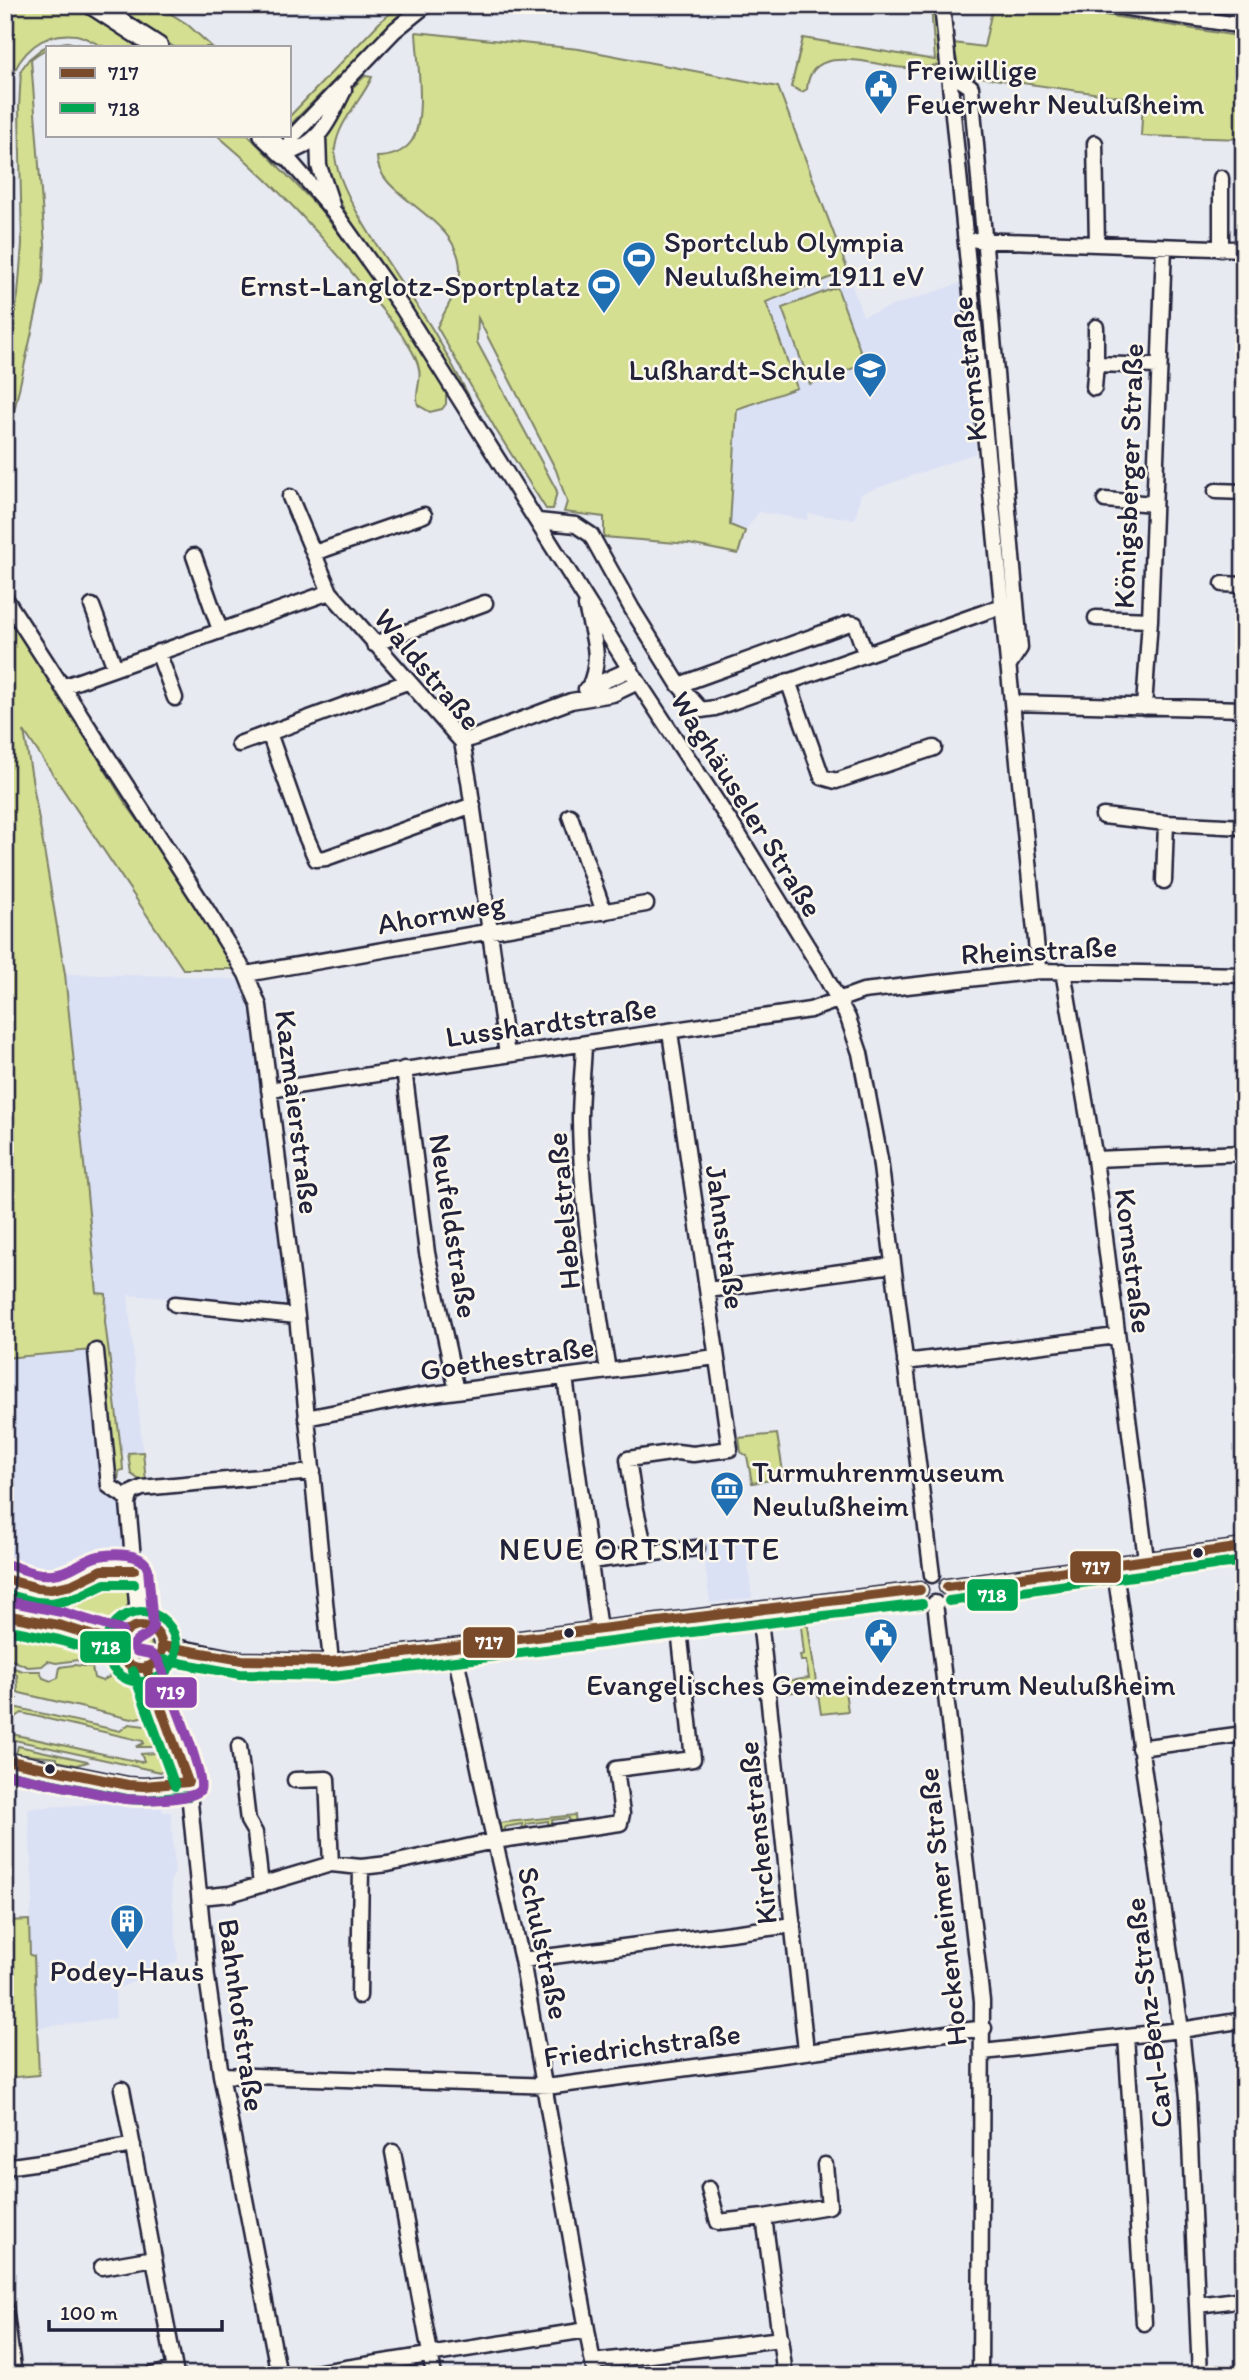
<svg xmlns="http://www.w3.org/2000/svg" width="1249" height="2380" viewBox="0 0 1249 2380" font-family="Itim,sans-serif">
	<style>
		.built { fill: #dbe1f5 }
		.green { fill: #d4df92; stroke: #7b8066; stroke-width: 2 }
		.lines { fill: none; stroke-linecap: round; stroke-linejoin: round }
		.minor-casing { stroke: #22223b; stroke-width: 19 }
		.major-casing { stroke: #22223b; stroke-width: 24 }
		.minor { stroke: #fbf7ec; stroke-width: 14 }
		.major { stroke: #fbf7ec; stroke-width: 19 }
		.bus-1-casing { stroke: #fbf7ec; stroke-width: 16 }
		.bus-2-casing { stroke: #fbf7ec; stroke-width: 16 }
		.bus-3-casing { stroke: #fbf7ec; stroke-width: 16 }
		.bus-1 { stroke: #7a4b2a; stroke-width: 10 }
		.bus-2 { stroke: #00a651; stroke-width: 10 }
		.bus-3 { stroke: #8e44ad; stroke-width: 10 }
		.bus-dot { fill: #22223b; stroke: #fbf7ec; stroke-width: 2.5 }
		.labels { text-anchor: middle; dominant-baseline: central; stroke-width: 5; stroke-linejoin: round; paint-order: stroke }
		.poi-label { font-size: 30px; fill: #22223b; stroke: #fbf7ec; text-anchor: start }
		.street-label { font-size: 30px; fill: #22223b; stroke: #fbf7ec }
		.neighbourhood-label { font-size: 32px; letter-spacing: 2px; fill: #22223b; stroke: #fbf7ec }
		.line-badge { stroke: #fbf7ec; stroke-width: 2.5 }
		.badge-label { font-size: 19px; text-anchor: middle; font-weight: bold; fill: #fff }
	</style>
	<rect width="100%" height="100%" fill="#e8eaf1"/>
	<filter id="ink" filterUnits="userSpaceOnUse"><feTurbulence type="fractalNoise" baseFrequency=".0143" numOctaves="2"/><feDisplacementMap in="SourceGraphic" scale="14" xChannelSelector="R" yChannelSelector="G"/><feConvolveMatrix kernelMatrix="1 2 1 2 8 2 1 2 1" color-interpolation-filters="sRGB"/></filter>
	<g filter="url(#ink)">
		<path class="built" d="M 1171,5 L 1244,5 L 1244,16 Z
			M 848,275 L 863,316 L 960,283 L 976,453 L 861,494 L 855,519 L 809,514 L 807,520 L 759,512 L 745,531 L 730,525 L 739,410 L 798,388 L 768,303 Z
			M 65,974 L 188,976 L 242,980 L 255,1006 L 288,1308 L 128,1295 L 143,1455 L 128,1457 L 128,1453 L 122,1454 L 114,1480 L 120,1506 L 125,1548 L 118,1558 L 94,1565 L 67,1581 L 49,1583 L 5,1572 L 5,1358 L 102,1348 Z
			M 745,1537 L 752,1598 L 710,1603 L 702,1543 Z
			M 160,1800 L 163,1812 L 171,1812 L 175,1873 L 171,1880 L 178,1961 L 115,1990 L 116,2018 L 37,2028 L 34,1956 L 31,1956 L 29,1925 L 33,1895 L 28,1808 Z"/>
		<path class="green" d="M 7,5 L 72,5 L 140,47 C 130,47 118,49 107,47 C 97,46 88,37 76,35 C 43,31 20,52 10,82 L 13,246 L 5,261 L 5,22 Z
			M 109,5 L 157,5 L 187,24 L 212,47 L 174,47 Z
			M 401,5 L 409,5 L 289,126 L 289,117 L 382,20 Z
			M 931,5 L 934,5 L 941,65 C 930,66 918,69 907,68 C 880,68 810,39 807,89 L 802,92 L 791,87 L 803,38 L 935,60 Z
			M 993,5 L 1042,5 L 1244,37 L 1244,139 L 1141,136 L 1143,100 L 966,75 L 958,65 L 953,43 L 984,47 Z
			M 416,32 L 579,49 L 778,87 L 848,271 L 766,302 L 797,388 L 737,409 L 730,525 L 745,531 L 738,554 L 689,544 L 604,537 L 604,517 L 564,512 L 567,502 L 556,470 L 478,318 L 477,342 L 557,491 L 553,509 L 546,509 L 496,430 L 437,327 C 445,310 459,290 460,272 C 462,217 377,198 377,157 C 389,157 403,153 411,142 C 427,121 417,58 416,32 Z
			M 67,42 L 90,47 C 63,47 53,41 31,59 L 45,245 L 43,283 L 5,451 L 5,374 L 18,295 L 22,244 L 19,108 L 21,70 L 29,59 L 41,49 L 49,45 Z
			M 365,76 L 372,77 C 361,102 339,120 335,148 C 330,188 408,290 431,327 C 445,350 457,374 470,398 L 467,400 L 353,227 L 324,170 L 322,143 L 326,133 L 351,89 Z
			M 217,135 L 248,135 L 318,207 L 372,276 L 446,389 L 446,404 L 442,409 L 430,412 L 418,405 C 414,392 422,382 419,369 C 416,350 391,320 379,306 C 330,244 278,186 217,135 Z
			M 976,251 L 979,252 L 997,429 L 988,429 L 987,423 L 992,419 L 976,266 L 971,262 L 973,252 Z
			M 837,287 L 865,364 L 810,384 L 782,308 Z
			M 5,605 L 124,801 L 190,893 L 239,969 L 183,969 L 24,731 L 65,974 L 97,1293 L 106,1294 L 105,1322 L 122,1457 L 123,1470 L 119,1471 L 118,1483 L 115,1482 L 103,1349 L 5,1358 Z
			M 777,1434 L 784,1478 L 752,1483 L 747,1456 L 741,1452 L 739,1438 Z
			M 143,1452 L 146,1481 L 141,1481 L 131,1474 L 128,1453 Z
			M 100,1577 C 118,1575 125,1583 131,1598 L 121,1619 L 108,1622 L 5,1602 L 5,1586 C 49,1599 60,1600 100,1577 Z
			M 801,1626 L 808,1626 L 817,1689 L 786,1693 L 783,1690 L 781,1682 L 809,1678 L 806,1661 L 801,1661 L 800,1655 L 804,1654 Z
			M 5,1627 C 27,1632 105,1646 113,1664 L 102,1661 L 78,1660 L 56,1663 L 48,1661 L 42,1666 L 28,1667 L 5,1657 Z
			M130 1647a11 11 0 1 1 22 0a11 11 0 1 1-22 0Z
			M 5,1665 L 23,1671 L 40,1671 L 43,1678 L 51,1681 L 58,1678 L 60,1667 L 74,1665 L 92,1667 L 94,1678 L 102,1681 L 109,1677 L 112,1669 L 129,1679 L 146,1716 L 131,1719 L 20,1693 L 18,1692 L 17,1675 L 12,1671 L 5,1671 Z
			M 845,1691 L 848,1711 L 821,1714 L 818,1694 Z
			M 10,1698 L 16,1699 L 11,1703 L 13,1707 L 120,1731 L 129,1724 L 145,1726 L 153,1721 L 165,1743 L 152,1747 L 136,1747 L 144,1743 L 143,1741 L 22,1713 L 11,1720 L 5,1715 L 5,1700 Z
			M 5,1730 L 7,1733 L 140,1762 L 144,1761 L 141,1754 L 156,1753 L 167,1748 L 173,1759 L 170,1772 L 165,1773 L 5,1738 Z
			M 18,1746 L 87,1761 L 88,1762 L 76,1765 L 57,1761 L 57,1758 L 16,1754 Z
			M 575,1815 L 576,1825 L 571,1826 L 569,1818 L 552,1820 L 553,1828 L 549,1829 L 548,1821 L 526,1824 L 527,1832 L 524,1832 L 522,1824 L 505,1827 L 505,1835 L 501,1833 L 498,1823 Z
			M 29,1920 L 30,1955 L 34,1956 L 39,2075 L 5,2078 L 5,1921 Z"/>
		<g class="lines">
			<g class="minor-casing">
				<path id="minor" d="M 942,5 L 1039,971
					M 1109,5 L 1244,26
					M 950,78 L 959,79 L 971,87 L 1020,648 L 1008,666
					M 318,136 L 319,166 L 332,205
					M 1095,143 L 1097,244
					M 284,154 L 335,213 L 403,309 L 638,682 L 740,837 L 823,972 L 848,1018 L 860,1053 L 880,1159 L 932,1575
					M 284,154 L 294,135 L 395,30 L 426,5
					M 284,154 C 321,144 328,122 344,90
					M 976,240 L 1244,249
					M 1221,249 L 1221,178
					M 1096,364 L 1096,327
					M 1094,388 L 1096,364 L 1158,366
					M 1216,491 L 1244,492
					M 290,497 L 330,592 L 462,742 L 469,781 L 507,1055
					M 1105,500 L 1154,504
					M 538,521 L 576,525 L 591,535 L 632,609 L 679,685 L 701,710 L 715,708 L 1002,606
					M 314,553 L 424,515
					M 194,556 L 220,630
					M 1223,584 L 1244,585
					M 5,598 L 206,909 L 246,974 L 259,1006 L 297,1316 L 331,1662
					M 92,606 L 115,668
					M 586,606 C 592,634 603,658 589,687
					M 1096,618 L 1150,620
					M 374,644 L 485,603
					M 158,652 L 175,698
					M 788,681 L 822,777 L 836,781 L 934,748
					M 679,685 L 850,623 L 855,624 L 865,653
					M 62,687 L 330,592
					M 586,689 L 631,669
					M 1012,703 L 1244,709
					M 1144,707 L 1150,620 L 1164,247
					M 269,733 L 304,832 L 316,859 L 326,858 L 473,805
					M 462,742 L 571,701 L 613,694 L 638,682
					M 239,744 L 407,682
					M 570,816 L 604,912
					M 1103,816 L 1166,823 L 1244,827
					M 1164,881 L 1166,823
					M 1063,971 L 1095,1159 L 1146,1559
					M 246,974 L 646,904
					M 584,1045 C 583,1070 580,1095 580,1120 C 581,1204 595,1288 608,1371
					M 404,1069 L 427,1253 L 457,1391
					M 269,1090 L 810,1010 L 863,991 L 1039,971 L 1244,975
					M 1095,1159 L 1244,1153
					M 708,1290 L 893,1265
					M 175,1304 L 297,1316
					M 96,1351 L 109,1486 L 127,1498
					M 905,1362 L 1117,1336
					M 565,1377 L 599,1630
					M 306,1418 L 418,1396 L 716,1357
					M 646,1554 L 697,1548
					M 590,1561 L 646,1554 L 635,1505 L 628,1459 L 677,1452 L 693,1454 L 730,1449 L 670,1032
					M 1114,1564 L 1181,2030 L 1188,2097 L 1200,2375
					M 5,1579 L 38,1588 L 51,1589 L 71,1585 L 102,1570 L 134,1570
					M 947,1587 L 1244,1547
					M 935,1603 L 982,2001 L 980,2375
					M 759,1610 L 806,2051
					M 5,1615 L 62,1626 L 119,1644
					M 139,1625 L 128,1503 L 131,1493 L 142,1488 L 313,1472
					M120 1647a21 21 0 1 1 42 0a21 21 0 1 1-42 0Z
					M 162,1646 L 171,1646 L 242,1660 L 331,1662 L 920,1590
					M 454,1648 L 491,1825 L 522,1960 L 595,2375
					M 146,1667 C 157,1707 178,1742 188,1782 L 207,1977 L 221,2075 L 279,2375
					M 239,1746 L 248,1821 L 255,1833 L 261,1885
					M 1139,1748 L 1244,1734
					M 5,1760 L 128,1785 L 144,1786 L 188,1782
					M 295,1780 L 327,1779 L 331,1864
					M 200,1897 L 230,1894 L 331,1864 L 361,1867 L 388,1864 L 494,1841 L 620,1823 L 622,1814 L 616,1769 L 693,1759 L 678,1620
					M 522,1960 L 793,1925
					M 359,1996 L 361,1867
					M 1126,2036 L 1144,2323
					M 983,2052 L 1181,2030 L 1244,2020
					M 221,2075 L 554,2086 L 984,2028
					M 122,2089 L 176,2375
					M 393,2152 L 434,2375
					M 5,2167 L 55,2160 L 133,2145
					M 709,2189 L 718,2222 L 764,2217 L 829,2206 L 825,2165
					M 764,2217 L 785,2375
					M 102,2267 L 154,2258
					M 1198,2305 L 1244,2299
					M 5,2307 L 14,2375
					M 593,2362 L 781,2339
					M 151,2375 L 175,2370
					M 302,2375 L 587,2330
					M 1241,2375 L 1244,2374"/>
			</g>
			<g class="major-casing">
				<path id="major" d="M 93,5 L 158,47
					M 264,135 L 284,154"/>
			</g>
			<use href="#minor" class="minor"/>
			<use href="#major" class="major"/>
			<g class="bus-1-casing">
				<path id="bus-1" d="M 5,1579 L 38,1588 L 51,1589 L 71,1585 L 102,1570 L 134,1570
					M 947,1587 L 1244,1547
					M 5,1615 L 62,1626 L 119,1644
					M120 1647a21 21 0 1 1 42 0a21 21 0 1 1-42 0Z
					M 162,1646 L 242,1660 L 331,1662 L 920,1590
					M 146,1667 L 188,1782
					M 5,1760 L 128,1785 L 144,1786 L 188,1782"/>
			</g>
			<g class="bus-2-casing">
				<path id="bus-2" d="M 5,1594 L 36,1602 L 52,1603 L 76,1598 L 105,1584 L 134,1584
					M 949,1601 L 1244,1561
					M106 1647a35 35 0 1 1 70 0a35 35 0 1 1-70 0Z
					M 5,1629 L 59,1640 L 115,1657
					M 162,1660 L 240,1674 L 333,1676 L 922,1604
					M 133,1671 L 175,1786
					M 5,1774 L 127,1799 L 144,1800 L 189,1796"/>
			</g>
			<g class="bus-3-casing">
				<path id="bus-3" d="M 8,1601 L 66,1613 L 123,1631
					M 5,1774 L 125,1799 C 139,1800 192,1801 200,1790 C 207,1778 165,1679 158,1660 L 151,1654 L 136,1651 L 133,1646 C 137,1636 150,1639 153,1626 L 148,1569 C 143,1552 113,1553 99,1556 C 82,1560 70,1573 52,1574 C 38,1576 22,1569 9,1565"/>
			</g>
			<use href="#bus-1" class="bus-1"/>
			<use href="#bus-2" class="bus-2"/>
			<use href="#bus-3" class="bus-3"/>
		</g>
	</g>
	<defs>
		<g id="civic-pin" transform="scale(1.75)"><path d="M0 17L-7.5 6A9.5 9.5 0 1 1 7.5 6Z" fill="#1f6fb2" stroke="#fbf7ec"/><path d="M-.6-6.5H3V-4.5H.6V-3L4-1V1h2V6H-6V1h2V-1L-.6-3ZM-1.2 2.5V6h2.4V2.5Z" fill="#fff"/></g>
		<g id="stadium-pin" transform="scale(1.75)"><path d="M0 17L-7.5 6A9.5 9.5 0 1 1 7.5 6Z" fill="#1f6fb2" stroke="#fbf7ec"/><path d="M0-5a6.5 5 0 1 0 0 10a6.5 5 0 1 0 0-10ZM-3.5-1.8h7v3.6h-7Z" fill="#fff"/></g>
		<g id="school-pin" transform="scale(1.75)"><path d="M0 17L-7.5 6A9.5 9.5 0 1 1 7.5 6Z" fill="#1f6fb2" stroke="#fbf7ec"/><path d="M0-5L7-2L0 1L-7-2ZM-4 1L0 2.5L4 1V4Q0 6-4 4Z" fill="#fff"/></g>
		<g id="museum-pin" transform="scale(1.75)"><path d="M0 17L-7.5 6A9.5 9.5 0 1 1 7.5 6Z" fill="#1f6fb2" stroke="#fbf7ec"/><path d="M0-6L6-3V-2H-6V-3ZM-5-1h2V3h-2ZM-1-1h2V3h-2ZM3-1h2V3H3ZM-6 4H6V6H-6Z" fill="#fff"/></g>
		<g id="building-pin" transform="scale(1.75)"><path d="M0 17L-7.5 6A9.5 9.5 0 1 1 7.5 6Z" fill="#1f6fb2" stroke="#fbf7ec"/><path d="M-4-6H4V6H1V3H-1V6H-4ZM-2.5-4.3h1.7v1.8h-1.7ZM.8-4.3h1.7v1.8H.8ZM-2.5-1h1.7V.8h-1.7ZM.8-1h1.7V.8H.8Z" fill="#fff"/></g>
	</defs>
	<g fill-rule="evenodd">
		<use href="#civic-pin" x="881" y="86"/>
		<use href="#stadium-pin" x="639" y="258"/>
		<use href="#stadium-pin" x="604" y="285"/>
		<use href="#school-pin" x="870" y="369"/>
		<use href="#museum-pin" x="727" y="1488"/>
		<use href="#civic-pin" x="881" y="1635"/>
		<use href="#building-pin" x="127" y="1921"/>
	</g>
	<g class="bus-dot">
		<circle cx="1198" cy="1553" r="6"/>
		<circle cx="569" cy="1633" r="6"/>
		<circle cx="50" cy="1769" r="6"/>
	</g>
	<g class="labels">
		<g class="poi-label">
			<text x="906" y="69">Freiwillige<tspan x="906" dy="34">Feuerwehr Neulußheim</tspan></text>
			<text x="664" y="241">Sportclub Olympia<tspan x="664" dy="34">Neulußheim 1911 eV</tspan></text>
			<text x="580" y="285" text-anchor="end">Ernst-Langlotz-Sportplatz</text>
			<text x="846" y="369" text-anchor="end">Lußhardt-Schule</text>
			<text x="752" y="1471">Turmuhrenmuseum<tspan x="752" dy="34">Neulußheim</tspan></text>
			<text x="881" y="1684" text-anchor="middle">Evangelisches Gemeindezentrum Neulußheim</text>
			<text x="127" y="1970" text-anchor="middle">Podey-Haus</text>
		</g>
		<g class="street-label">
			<text transform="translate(969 369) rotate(-96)">Kornstraße</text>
			<text transform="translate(1128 476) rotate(-88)">Königsberger Straße</text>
			<text transform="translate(428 669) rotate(50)">Waldstraße</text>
			<text transform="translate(747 804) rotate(58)">Waghäuseler Straße</text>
			<text transform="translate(441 913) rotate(-10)">Ahornweg</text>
			<text transform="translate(1039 950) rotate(-3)">Rheinstraße</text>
			<text transform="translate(551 1022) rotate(-8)">Lusshardtstraße</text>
			<text transform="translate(298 1112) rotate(83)">Kazmaierstraße</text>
			<text transform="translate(563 1211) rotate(-95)">Hebelstraße</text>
			<text transform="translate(454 1226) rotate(81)">Neufeldstraße</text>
			<text transform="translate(726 1237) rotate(82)">Jahnstraße</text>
			<text transform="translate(1134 1261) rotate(83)">Kornstraße</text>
			<text transform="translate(507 1358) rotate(-8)">Goethestraße</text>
			<text transform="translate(757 1833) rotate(-96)">Kirchenstraße</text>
			<text transform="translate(942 1907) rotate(-96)">Hockenheimer Straße</text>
			<text transform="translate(544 1943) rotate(78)">Schulstraße</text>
			<text transform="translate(1148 2013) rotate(-97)">Carl-Benz-Straße</text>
			<text transform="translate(242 2015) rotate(82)">Bahnhofstraße</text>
			<text transform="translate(642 2045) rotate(-7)">Friedrichstraße</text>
		</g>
		<g class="neighbourhood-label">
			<text x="640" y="1549">NEUE ORTSMITTE</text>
		</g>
	</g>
	<g class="line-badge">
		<rect x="1069" y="1550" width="53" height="34" rx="7" fill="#7a4b2a"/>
		<rect x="966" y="1578" width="53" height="34" rx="7" fill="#00a651"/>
		<rect x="462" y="1626" width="54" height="33" rx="7" fill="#7a4b2a"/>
		<rect x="79" y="1630" width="53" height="34" rx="7" fill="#00a651"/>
		<rect x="144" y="1676" width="54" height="33" rx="7" fill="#8e44ad"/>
	</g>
	<g class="badge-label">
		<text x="1096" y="1574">717</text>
		<text x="992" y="1602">718</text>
		<text x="489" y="1649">717</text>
		<text x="106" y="1654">718</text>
		<text x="171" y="1699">719</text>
	</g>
	<rect width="1249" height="2380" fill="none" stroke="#fbf7ec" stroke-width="28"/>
	<rect x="14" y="14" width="1221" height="2352" fill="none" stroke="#22223b" stroke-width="2.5" filter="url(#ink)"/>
	<rect x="46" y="46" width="245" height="91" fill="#fbf7ec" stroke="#a4a2a5" stroke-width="2"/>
	<rect x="60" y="68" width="35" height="10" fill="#7a4b2a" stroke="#a4a2a5" stroke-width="2"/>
	<text x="108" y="80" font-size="21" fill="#22223b">717</text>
	<rect x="60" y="103" width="35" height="10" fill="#00a651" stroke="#a4a2a5" stroke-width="2"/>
	<text x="108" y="116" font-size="21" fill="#22223b">718</text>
	<path d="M49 2320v10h173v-10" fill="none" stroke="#22223b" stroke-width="3.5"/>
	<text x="60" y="2320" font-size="21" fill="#22223b" stroke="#fbf7ec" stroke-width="5" paint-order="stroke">100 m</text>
</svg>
